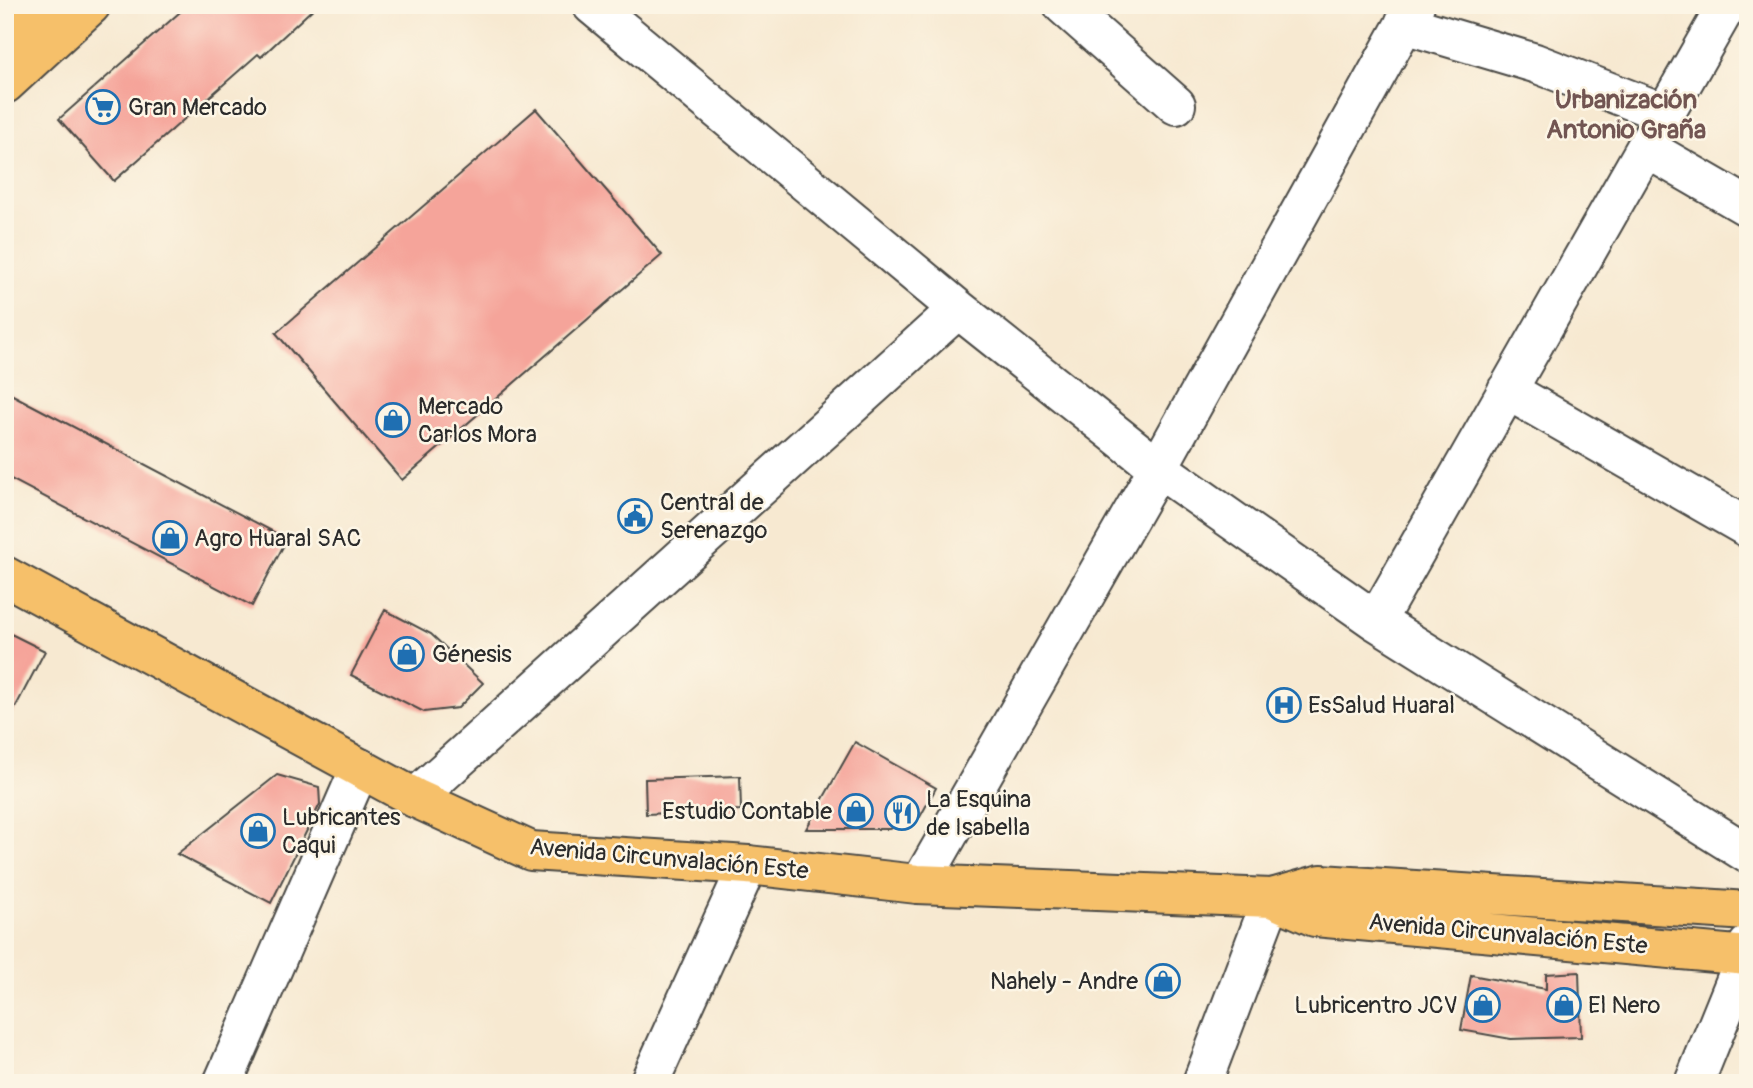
<svg xmlns="http://www.w3.org/2000/svg" width="1753" height="1088" viewBox="0 0 1753 1088" font-family="Pangolin,sans-serif">
	<style>
		.building { fill: #f5a49a }
		.lines { fill: none; stroke-linecap: round; stroke-linejoin: round }
		.minor-casing { stroke: #4a4844; stroke-width: 42 }
		.primary-casing { stroke: #4a4844; stroke-width: 42 }
		.minor { stroke: #fff; stroke-width: 38 }
		.primary { stroke: #f6c06b; stroke-width: 38 }
		.labels { text-anchor: middle; dominant-baseline: central; stroke-width: 5; stroke-linejoin: round; paint-order: stroke }
		.poi-label { font-size: 24px; fill: #2b2b2b; stroke: #fcf5e5; text-anchor: start }
		.street-label { font-size: 24px; fill: #2b2b2b; stroke: #fcf5e5 }
		.neighbourhood-label { font-size: 26px; font-weight: bold; fill: #725552; stroke: #fcf5e5 }
	</style>
	<rect width="100%" height="100%" fill="#fcf5e5"/>
	<filter id="ink" filterUnits="userSpaceOnUse"><feTurbulence type="fractalNoise" baseFrequency=".0143" numOctaves="2"/><feDisplacementMap in="SourceGraphic" scale="14" xChannelSelector="R" yChannelSelector="G"/><feConvolveMatrix kernelMatrix="1 2 1 2 8 2 1 2 1" color-interpolation-filters="sRGB"/></filter>
	<filter id="wash" filterUnits="userSpaceOnUse"><feTurbulence type="fractalNoise" baseFrequency=".00686" numOctaves="4" result="noise"/><feDisplacementMap in="SourceGraphic" scale="28" xChannelSelector="R" yChannelSelector="G"/><feGaussianBlur stdDeviation="1.57" result="paint"/><feColorMatrix in="noise" values="0 0 0 0 0 0 0 0 0 0 0 0 0 0 0 0 0 1.4 0 .05"/><feComposite in="paint" operator="in"/></filter>
	<g filter="url(#wash)">
		<rect width="100%" height="100%" fill="#f7e9d1"/>
		<g id="blocks">
			<path class="building" d="M 188,5 L 317,5 L 261,57 L 258,54 L 114,181 L 59,119 Z
				M 536,109 L 662,255 L 402,480 L 276,333 Z
				M 5,391 L 287,539 L 252,606 L 5,476 Z
				M 385,610 L 431,634 L 483,683 L 458,708 L 424,712 L 351,675 Z
				M 5,631 L 45,651 L 5,727 Z
				M 855,742 L 936,788 L 920,817 L 889,829 L 806,829 Z
				M 277,775 L 319,787 L 320,804 L 271,903 L 177,854 Z
				M 740,776 L 741,810 L 646,814 L 645,779 Z
				M 1579,972 L 1581,1037 L 1511,1039 L 1461,1030 L 1471,975 L 1546,989 L 1546,974 Z"/>
		</g>
	</g>
	<g filter="url(#ink)">
		<use href="#blocks" fill-opacity="0" stroke="#4a4844" stroke-width="2"/>
		<g class="lines">
			<g class="minor-casing">
				<path id="minor" d="M 592,5 L 958,309 L 1158,468 L 1376,621 L 1748,854
					M 1063,5 L 1176,105
					M 1404,24 L 1535,63 L 1664,113
					M 1646,148 L 1748,207
					M 1507,390 L 1748,528
					M 1376,621 L 1727,5
					M 415,798 L 958,309
					M 920,884 L 1158,468 L 1415,5
					M 223,1083 L 360,768
					M 649,1083 L 748,865
					M 1202,1083 L 1272,898
					M 1694,1083 L 1746,955 L 1748,945"/>
			</g>
			<g class="primary-casing">
				<path id="primary" d="M 5,41 L 42,5
					M 5,84 L 91,5
					M 5,576 L 415,798 L 531,851 L 748,865 L 917,884 L 1272,898 L 1321,884 L 1748,911
					M 1272,898 L 1315,917 L 1748,956"/>
			</g>
			<use href="#minor" class="minor"/>
			<use href="#primary" class="primary"/>
		</g>
	</g>
	<defs>
		<g id="supermarket-ring" transform="scale(1.75)"><circle r="9.5" fill="#fcf5e5" stroke="#1f6fb2" stroke-width="1.5"/><path d="M-6-5.5h2.5l.6 2H6L4.5 2H-2.5L-4.4-4H-6ZM-1.5 3.2a1.3 1.3 0 1 0 .1 0ZM3 3.2a1.3 1.3 0 1 0 .1 0Z" fill="#1f6fb2"/></g>
		<g id="shop-ring" transform="scale(1.75)"><circle r="9.5" fill="#fcf5e5" stroke="#1f6fb2" stroke-width="1.5"/><path d="M-5-2.5h2.3a2.7 3.5 0 0 1 5.4 0H5L5.5 6h-11ZM-1.5-2.5h3a1.5 2.3 0 0 0-3 0Z" fill="#1f6fb2"/></g>
		<g id="civic-ring" transform="scale(1.75)"><circle r="9.5" fill="#fcf5e5" stroke="#1f6fb2" stroke-width="1.5"/><path d="M-.6-6.5H3V-4.5H.6V-3L4-1V1h2V6H-6V1h2V-1L-.6-3ZM-1.2 2.5V6h2.4V2.5Z" fill="#1f6fb2"/></g>
		<g id="hospital-ring" transform="scale(1.75)"><circle r="9.5" fill="#fcf5e5" stroke="#1f6fb2" stroke-width="1.5"/><path d="M-5-5h3v3.5h4V-5h3V5h-3V1.5h-4V5h-3Z" fill="#1f6fb2"/></g>
		<g id="restaurant-ring" transform="scale(1.75)"><circle r="9.5" fill="#fcf5e5" stroke="#1f6fb2" stroke-width="1.5"/><path d="M-5-6h1v4h1v-4h1v4h1v-4h1v5L-1.5 .5V6h-2V.5L-5-1ZM5-6V6H3V1.5H1.5Q1.5-4 5-6Z" fill="#1f6fb2"/></g>
	</defs>
	<g fill-rule="evenodd">
		<use href="#supermarket-ring" x="103" y="107"/>
		<use href="#shop-ring" x="393" y="420"/>
		<use href="#civic-ring" x="635" y="516"/>
		<use href="#shop-ring" x="170" y="538"/>
		<use href="#shop-ring" x="407" y="654"/>
		<use href="#hospital-ring" x="1284" y="705"/>
		<use href="#shop-ring" x="856" y="811"/>
		<use href="#restaurant-ring" x="902" y="813"/>
		<use href="#shop-ring" x="258" y="831"/>
		<use href="#shop-ring" x="1163" y="981"/>
		<use href="#shop-ring" x="1483" y="1005"/>
		<use href="#shop-ring" x="1564" y="1005"/>
	</g>
	<g class="labels">
		<g class="poi-label">
			<text x="128" y="107">Gran Mercado</text>
			<text x="418" y="406">Mercado<tspan x="418" dy="28">Carlos Mora</tspan></text>
			<text x="660" y="502">Central de<tspan x="660" dy="28">Serenazgo</tspan></text>
			<text x="194" y="538">Agro Huaral SAC</text>
			<text x="432" y="654">Génesis</text>
			<text x="1308" y="705">EsSalud Huaral</text>
			<text x="926" y="799">La Esquina<tspan x="926" dy="28">de Isabella</tspan></text>
			<text x="832" y="811" text-anchor="end">Estudio Contable</text>
			<text x="282" y="817">Lubricantes<tspan x="282" dy="28">Caqui</tspan></text>
			<text x="1138" y="981" text-anchor="end">Nahely - Andre</text>
			<text x="1458" y="1005" text-anchor="end">Lubricentro JCV</text>
			<text x="1588" y="1005">El Nero</text>
		</g>
		<g class="street-label">
			<text transform="translate(669 859) rotate(5)">Avenida Circunvalación Este</text>
			<text transform="translate(1508 934) rotate(5)">Avenida Circunvalación Este</text>
		</g>
		<g class="neighbourhood-label">
			<text x="1626" y="100">Urbanización<tspan x="1626" dy="30">Antonio Graña</tspan></text>
		</g>
	</g>
	<rect width="1753" height="1088" fill="none" stroke="#fcf5e5" stroke-width="28"/>
</svg>
